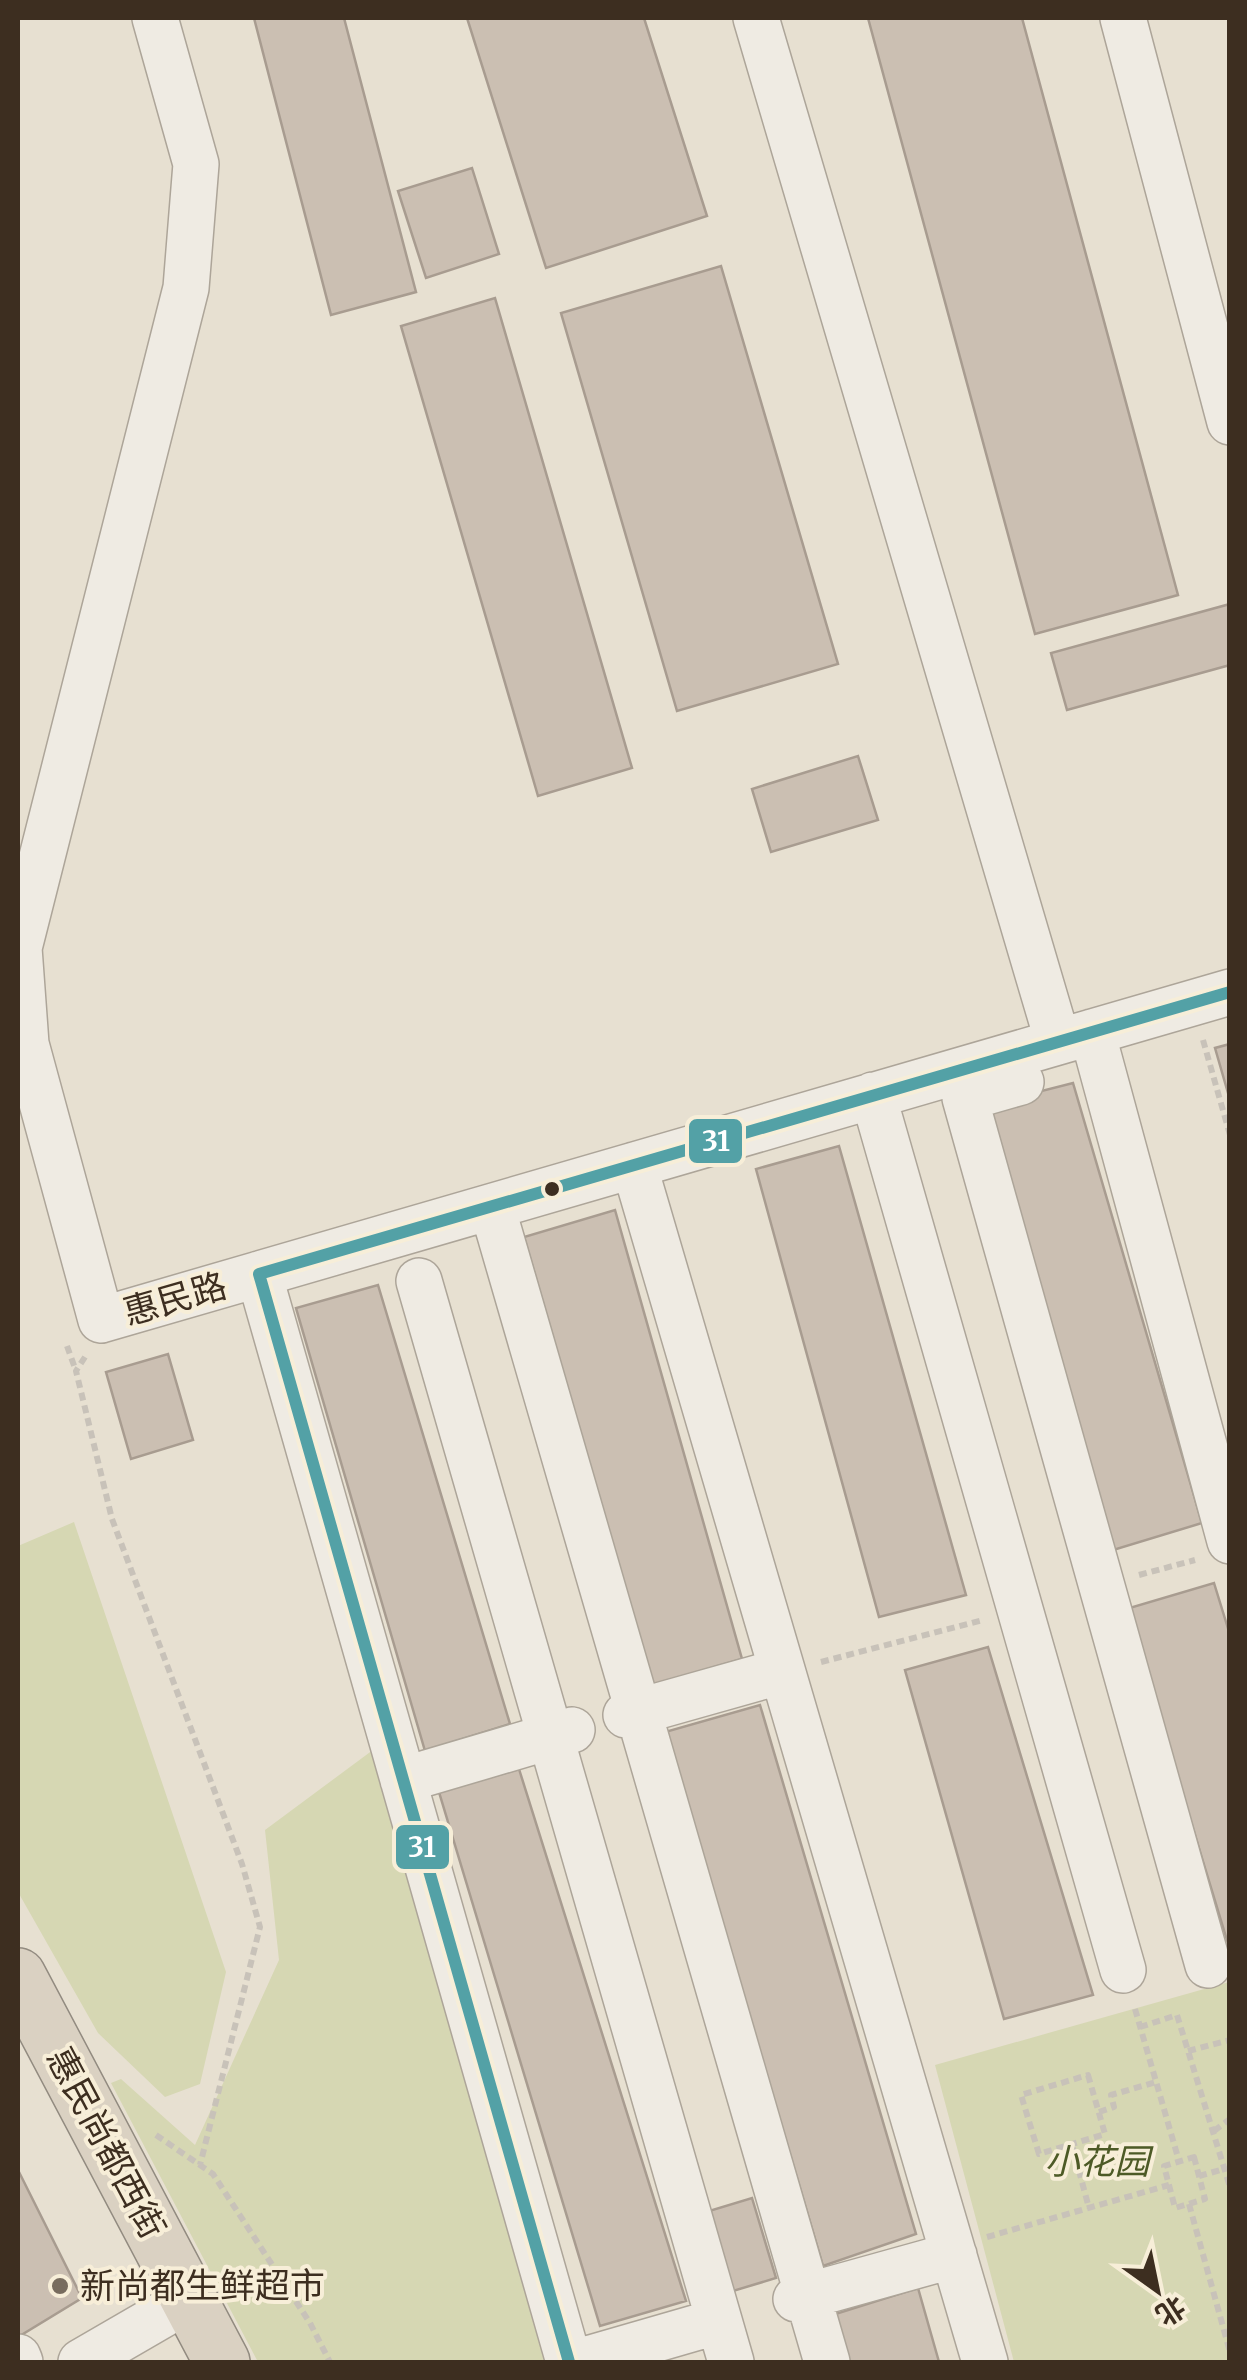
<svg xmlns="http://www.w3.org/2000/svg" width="1247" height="2380" viewBox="0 0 1247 2380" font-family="Merriweather,'Noto Sans SC',serif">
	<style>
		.green { fill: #d6d7b3 }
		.building { fill: #cbbfb2; stroke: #a89c90; stroke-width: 2.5 }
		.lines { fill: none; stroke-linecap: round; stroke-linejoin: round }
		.minor-casing { stroke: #ada599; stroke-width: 48 }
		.highway-casing { stroke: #928b80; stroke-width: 58 }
		.path { stroke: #c8c2b9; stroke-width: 6; stroke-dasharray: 8 5; stroke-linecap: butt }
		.minor { stroke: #efebe3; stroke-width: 45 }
		.highway { stroke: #dad1c2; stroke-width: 55 }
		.bus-1-casing { stroke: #f7eed8; stroke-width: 20 }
		.bus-1 { stroke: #53a1a6; stroke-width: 12 }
		.bus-dot { fill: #3d2e20; stroke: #f7eed8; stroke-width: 4 }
		.poi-dot { fill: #786c5e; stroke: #f7eed8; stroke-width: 4 }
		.labels { text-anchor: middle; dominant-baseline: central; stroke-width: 8; stroke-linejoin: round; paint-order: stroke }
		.street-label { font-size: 35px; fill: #3d2e20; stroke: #f7eed8 }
		.park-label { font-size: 35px; font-style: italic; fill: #4d5a26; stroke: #f7eed8 }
		.poi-label { font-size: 35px; fill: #3d2e20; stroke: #f7eed8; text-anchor: start }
		.line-badge { stroke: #f7eed8; stroke-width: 4 }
		.badge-label { font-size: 28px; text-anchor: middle; font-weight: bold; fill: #fff }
	</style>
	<rect width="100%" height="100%" fill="#e7e0d1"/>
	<path class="green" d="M 74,1522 L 226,1972 L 200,2084 L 165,2097 L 98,2033 L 18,1892 L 18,1546 Z
		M 381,1744 L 557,2362 L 258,2362 L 111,2083 L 121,2079 L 195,2145 L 279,1960 L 265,1830 Z
		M 1229,1982 L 1229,2362 L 1014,2362 L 935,2065 Z"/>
	<path class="building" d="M 254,18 L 344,18 L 416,292 L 331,315 Z
		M 467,18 L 644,18 L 707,216 L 546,268 Z
		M 868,18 L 1022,18 L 1178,595 L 1035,634 Z
		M 472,168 L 499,254 L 426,278 L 398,191 Z
		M 721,266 L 838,664 L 677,711 L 561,313 Z
		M 495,298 L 632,768 L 538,796 L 401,326 Z
		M 1230,604 L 1230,665 L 1067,710 L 1051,653 Z
		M 858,756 L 878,820 L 771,852 L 752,789 Z
		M 1230,1044 L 1230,1100 L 1215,1048 Z
		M 1073,1083 L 1202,1523 L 1110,1551 L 983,1106 Z
		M 839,1146 L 966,1595 L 879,1617 L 756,1169 Z
		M 615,1210 L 742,1659 L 653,1685 L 524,1237 Z
		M 378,1285 L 510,1724 L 425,1751 L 296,1308 Z
		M 168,1354 L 193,1440 L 131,1459 L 106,1372 Z
		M 1214,1583 L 1230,1635 L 1230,1950 L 1126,1609 Z
		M 988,1647 L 1093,1995 L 1004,2019 L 905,1670 Z
		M 760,1705 L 916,2234 L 823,2266 L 665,1732 Z
		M 519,1769 L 686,2301 L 600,2326 L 439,1792 Z
		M 18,2170 L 82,2298 L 18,2337 Z
		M 752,2198 L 776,2278 L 733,2291 L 709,2211 Z
		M 918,2288 L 939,2362 L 842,2362 L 829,2316 Z"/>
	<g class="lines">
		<g class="minor-casing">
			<path id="minor" d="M 155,18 L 196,164 L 186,288 L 19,948 L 26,1044 L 101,1320 L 1230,992
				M 756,18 L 1058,1042
				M 1123,18 L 1230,422
				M 1092,1032 L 1230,1541
				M 1021,1082 L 965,1098 L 1208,1965
				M 873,1095 L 1123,1970
				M 634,1165 L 985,2362
				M 492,1207 L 827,2362
				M 259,1274 L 569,2362
				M 419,1281 L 731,2362
				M 626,1715 L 782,1671
				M 403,1780 L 572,1730
				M 796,2299 L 954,2255
				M 18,2357 L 20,2362
				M 81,2362 L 188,2300
				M 577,2362 L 719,2321"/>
		</g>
		<g class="highway-casing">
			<path id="highway" d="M 18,1976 L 222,2362"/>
		</g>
		<path class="path" d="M 1203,1040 L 1230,1135
			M 67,1346 L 76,1371
			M 85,1357 L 76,1371 L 112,1519 L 242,1864 L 260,1927 L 200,2165
			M 1139,1575 L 1195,1560
			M 821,1662 L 983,1620
			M 1135,2009 L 1179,2161
			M 1140,2027 L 1177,2015 L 1230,2187
			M 1188,2051 L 1230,2040
			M 1088,2075 L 1105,2134 L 1039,2154 L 1021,2095 Z
			M 1099,2112 L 1114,2107 L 1111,2095 L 1156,2082
			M 1214,2131 L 1230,2119
			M 156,2135 L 213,2174 L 310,2323 L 330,2362
			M 1072,2145 L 1089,2208
			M 1194,2157 L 1205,2199 L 1175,2208 L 1164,2166 Z
			M 1199,2176 L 1224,2169
			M 1189,2204 L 1230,2352
			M 987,2237 L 1169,2185"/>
		<use href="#minor" class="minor"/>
		<use href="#highway" class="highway"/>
		<g class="bus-1-casing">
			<path id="bus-1" d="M 569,2362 L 259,1274 L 1230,992"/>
		</g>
		<use href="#bus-1" class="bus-1"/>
	</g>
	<circle class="bus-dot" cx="552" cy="1189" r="9"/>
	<circle class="poi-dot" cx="60" cy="2286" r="10"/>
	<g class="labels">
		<g class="street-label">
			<text transform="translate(175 1299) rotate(-16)">惠民路</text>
			<text transform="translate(106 2143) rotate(62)">惠民尚都西街</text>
		</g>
		<g class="park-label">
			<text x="1097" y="2162">小花园</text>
		</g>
		<g class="poi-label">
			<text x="80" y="2286">新尚都生鲜超市</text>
		</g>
	</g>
	<g class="line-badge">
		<rect x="687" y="1117" width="57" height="48" rx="10" fill="#53a1a6"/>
		<rect x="394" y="1823" width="57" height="48" rx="10" fill="#53a1a6"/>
	</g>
	<g class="badge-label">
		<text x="716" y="1151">31</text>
		<text x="422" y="1857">31</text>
	</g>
	<rect width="1247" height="2380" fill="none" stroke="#3d2e20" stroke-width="40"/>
	<g transform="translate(1157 2290) rotate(147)" stroke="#f7eed8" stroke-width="8" paint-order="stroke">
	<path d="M0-8L18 38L0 25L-18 38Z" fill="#3d2e20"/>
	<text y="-15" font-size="28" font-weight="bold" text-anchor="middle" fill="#3d2e20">北</text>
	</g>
</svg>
